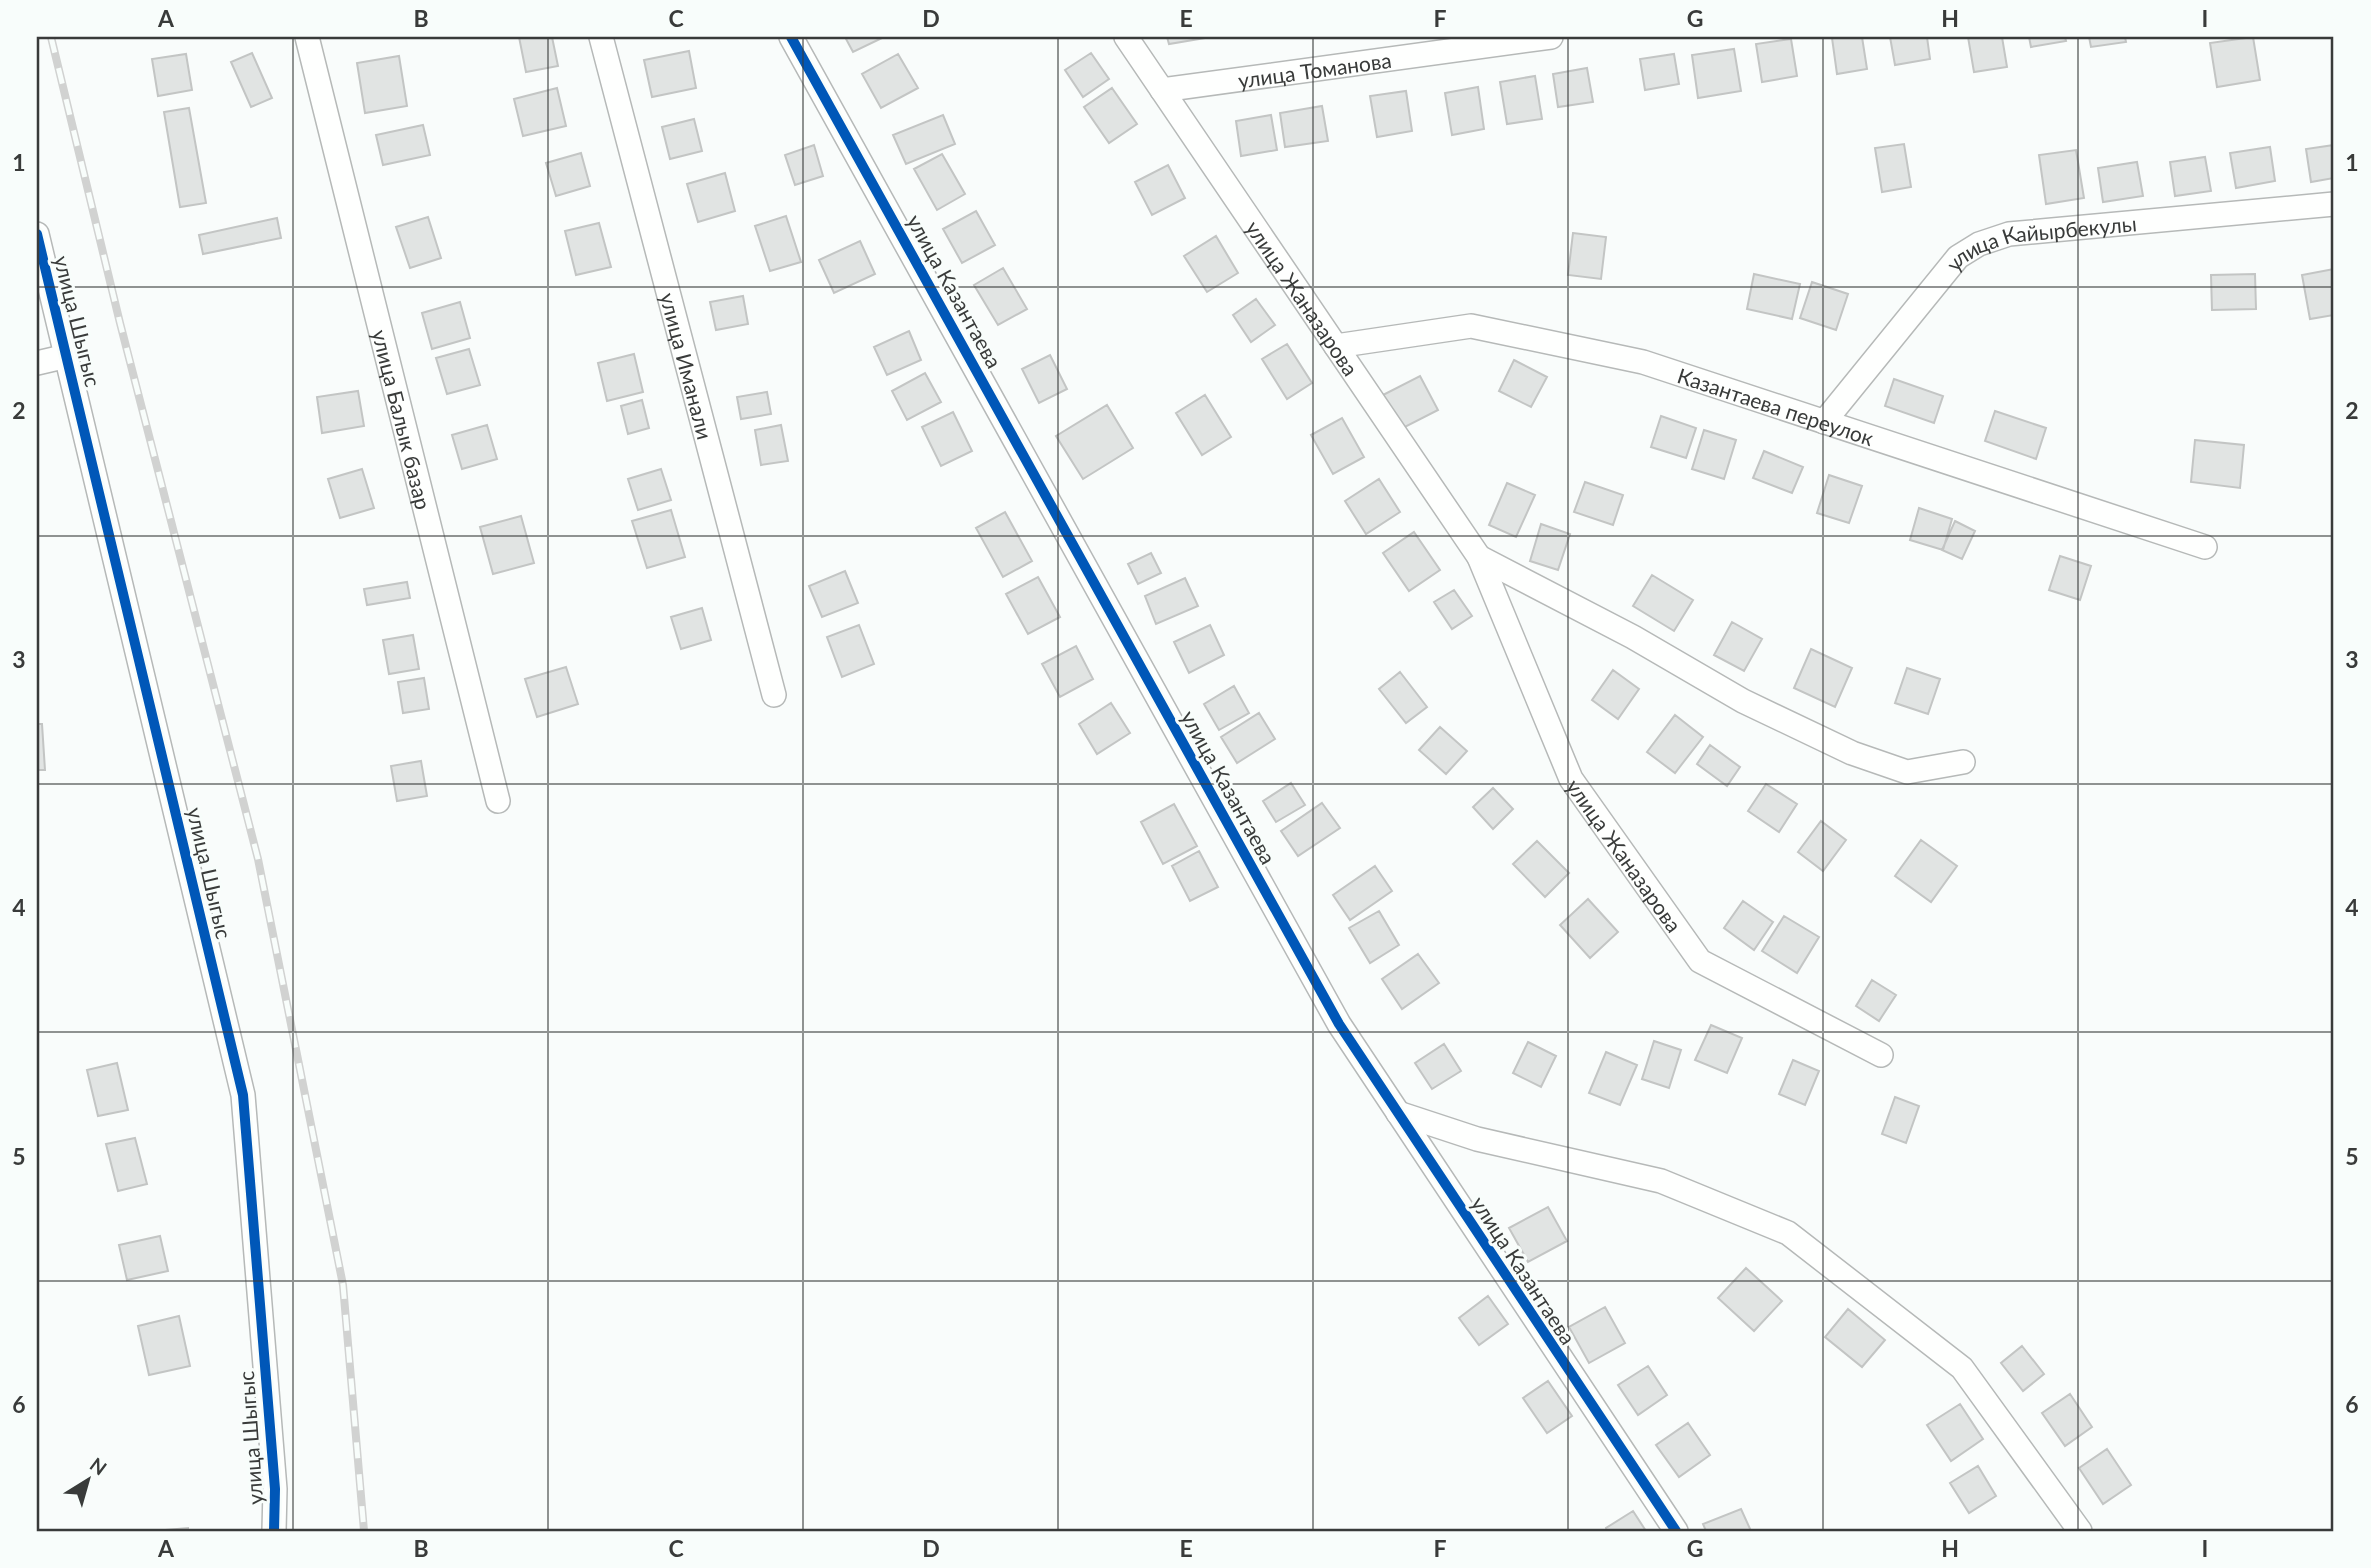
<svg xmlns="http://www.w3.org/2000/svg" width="2371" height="1568" viewBox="0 0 2371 1568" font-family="Lato,sans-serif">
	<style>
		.building { fill: #e1e4e3; stroke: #c3c5c4; stroke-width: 2 }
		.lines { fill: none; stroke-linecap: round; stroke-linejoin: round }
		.minor-casing { stroke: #b6b9b8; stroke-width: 26 }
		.minor { stroke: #fefffe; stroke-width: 23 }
		.rail-casing { stroke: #d1d2d1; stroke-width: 8 }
		.rail { stroke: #f8fdfb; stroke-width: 5; stroke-dasharray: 16; stroke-linecap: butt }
		.cycleway-casing { stroke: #f8fdfb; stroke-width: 15 }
		.cycleway { stroke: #0057b8; stroke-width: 10 }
		.grid { fill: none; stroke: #393b3a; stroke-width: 2; stroke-opacity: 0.55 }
		.labels { text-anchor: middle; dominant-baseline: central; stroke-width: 6; stroke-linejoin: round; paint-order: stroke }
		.street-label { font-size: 21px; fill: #393b3a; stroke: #f8fdfb }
		.neatline { fill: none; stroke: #393b3a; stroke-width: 2.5 }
		.grid-label { font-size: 23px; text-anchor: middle; font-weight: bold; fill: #393b3a }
	</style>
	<rect width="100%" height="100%" fill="#f9fcfb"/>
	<path class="building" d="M 519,37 L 552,37 L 558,66 L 526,72 Z
		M 845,37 L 884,37 L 853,52 Z
		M 1167,37 L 1211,37 L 1169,44 Z
		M 1862,37 L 1867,69 L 1837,74 L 1832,38 Z
		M 1890,37 L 1927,37 L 1930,59 L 1895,65 Z
		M 1968,37 L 2002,37 L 2007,67 L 1974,72 Z
		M 2029,37 L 2065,37 L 2066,41 L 2031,47 Z
		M 2089,37 L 2125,37 L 2126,42 L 2091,47 Z
		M 2253,37 L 2260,80 L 2217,87 L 2210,43 Z
		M 1791,39 L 1797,76 L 1762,82 L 1756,44 Z
		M 1734,49 L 1741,91 L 1698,98 L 1692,55 Z
		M 689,51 L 696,88 L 652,97 L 644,60 Z
		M 252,53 L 272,98 L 251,107 L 231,62 Z
		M 1091,53 L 1109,79 L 1083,97 L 1065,70 Z
		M 186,54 L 192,90 L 158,96 L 152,59 Z
		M 898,54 L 918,88 L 881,108 L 862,74 Z
		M 1674,54 L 1679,84 L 1645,90 L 1640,59 Z
		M 399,56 L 407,106 L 365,113 L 357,63 Z
		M 1587,68 L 1593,102 L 1558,107 L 1553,74 Z
		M 1535,76 L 1542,119 L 1507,124 L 1500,82 Z
		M 1478,87 L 1484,129 L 1452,135 L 1445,93 Z
		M 557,88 L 566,126 L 523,136 L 514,99 Z
		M 1112,88 L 1137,124 L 1109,143 L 1084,107 Z
		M 1406,91 L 1412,131 L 1377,137 L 1370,96 Z
		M 1322,106 L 1328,141 L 1285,147 L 1280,113 Z
		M 189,108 L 206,203 L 180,207 L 164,112 Z
		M 943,115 L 955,144 L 906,164 L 893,135 Z
		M 1271,115 L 1277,150 L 1241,156 L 1236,121 Z
		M 694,119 L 702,151 L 670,159 L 662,127 Z
		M 423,125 L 430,155 L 383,165 L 376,135 Z
		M 1904,144 L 1911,187 L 1882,192 L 1875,148 Z
		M 814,145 L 823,176 L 795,185 L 785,155 Z
		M 2334,145 L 2334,178 L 2311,182 L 2306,149 Z
		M 2270,147 L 2275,181 L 2236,188 L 2230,153 Z
		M 2076,150 L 2084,198 L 2046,204 L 2039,155 Z
		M 581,153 L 590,186 L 556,196 L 546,163 Z
		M 942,154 L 965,194 L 937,210 L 914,169 Z
		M 2205,157 L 2211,191 L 2175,196 L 2170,162 Z
		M 2137,162 L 2143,196 L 2103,202 L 2098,168 Z
		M 1168,165 L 1185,198 L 1152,215 L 1135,182 Z
		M 725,173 L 735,211 L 698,222 L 687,184 Z
		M 976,211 L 995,245 L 962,263 L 943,229 Z
		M 786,216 L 801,262 L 770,271 L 755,226 Z
		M 428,217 L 441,258 L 410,268 L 396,227 Z
		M 277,218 L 281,238 L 203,254 L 199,235 Z
		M 599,223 L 611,267 L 576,275 L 565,231 Z
		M 1573,233 L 1606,237 L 1601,279 L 1568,275 Z
		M 1216,236 L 1238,273 L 1207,292 L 1184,256 Z
		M 860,241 L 875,274 L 834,293 L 819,260 Z
		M 1003,268 L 1027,309 L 998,325 L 974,285 Z
		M 2334,269 L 2334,315 L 2310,319 L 2302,275 Z
		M 1754,274 L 1800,284 L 1792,319 L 1747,309 Z
		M 2255,274 L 2256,309 L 2212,310 L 2211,275 Z
		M 1812,282 L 1848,294 L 1836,330 L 1800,318 Z
		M 743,296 L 748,324 L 716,330 L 710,302 Z
		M 1256,299 L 1275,325 L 1251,342 L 1233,315 Z
		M 460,302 L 470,338 L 432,349 L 422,313 Z
		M 909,331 L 921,360 L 887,375 L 874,347 Z
		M 1287,344 L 1312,383 L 1287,399 L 1262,359 Z
		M 469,349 L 480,385 L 447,394 L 436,358 Z
		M 634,354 L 643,392 L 607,401 L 598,363 Z
		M 1050,355 L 1067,389 L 1039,403 L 1022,369 Z
		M 1514,360 L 1547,377 L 1531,407 L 1499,391 Z
		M 925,373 L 941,402 L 907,420 L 892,391 Z
		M 1420,376 L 1438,410 L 1399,430 L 1381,396 Z
		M 1894,379 L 1943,396 L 1934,423 L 1885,406 Z
		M 358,391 L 364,426 L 322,433 L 317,397 Z
		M 767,392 L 771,414 L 741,419 L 737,397 Z
		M 1205,395 L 1231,437 L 1202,455 L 1176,413 Z
		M 642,400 L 649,428 L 628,434 L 621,406 Z
		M 1107,405 L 1133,448 L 1083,479 L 1056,436 Z
		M 1995,411 L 2046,428 L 2036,459 L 1985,441 Z
		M 953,412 L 972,451 L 941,466 L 922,427 Z
		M 1661,416 L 1696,428 L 1686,458 L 1651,447 Z
		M 1342,418 L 1364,457 L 1333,474 L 1311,435 Z
		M 487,425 L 497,459 L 462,469 L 452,435 Z
		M 781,425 L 788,461 L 761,465 L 755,430 Z
		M 1704,430 L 1736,440 L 1724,479 L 1692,469 Z
		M 2195,440 L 2244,445 L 2240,488 L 2191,482 Z
		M 1764,451 L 1803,467 L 1792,493 L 1753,478 Z
		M 362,469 L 374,508 L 340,518 L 328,479 Z
		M 661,469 L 671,500 L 638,510 L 628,479 Z
		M 1829,475 L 1862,486 L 1849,523 L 1817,513 Z
		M 1379,479 L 1400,512 L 1366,534 L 1345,501 Z
		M 1585,482 L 1623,495 L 1613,525 L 1574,512 Z
		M 1507,483 L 1535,495 L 1516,537 L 1489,525 Z
		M 1919,508 L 1952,519 L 1943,550 L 1910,540 Z
		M 671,510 L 685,557 L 647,568 L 632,521 Z
		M 1005,512 L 1032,561 L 1003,577 L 976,528 Z
		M 521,516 L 534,563 L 493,574 L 480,527 Z
		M 1955,521 L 1975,531 L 1962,559 L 1942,550 Z
		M 1541,524 L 1570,534 L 1558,570 L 1530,561 Z
		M 1414,532 L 1440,570 L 1409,591 L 1383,553 Z
		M 1151,553 L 1161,573 L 1138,584 L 1128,564 Z
		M 2060,556 L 2091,566 L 2080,600 L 2049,590 Z
		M 845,571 L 858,603 L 822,617 L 809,586 Z
		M 1652,575 L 1693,600 L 1674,631 L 1633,606 Z
		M 1038,577 L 1060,617 L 1028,634 L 1006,594 Z
		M 1185,578 L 1198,606 L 1156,624 L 1145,596 Z
		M 407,582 L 410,598 L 367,605 L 364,589 Z
		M 1454,590 L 1472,616 L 1452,629 L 1434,602 Z
		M 702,608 L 711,640 L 681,649 L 671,617 Z
		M 1732,622 L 1762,639 L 1744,671 L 1714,655 Z
		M 859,625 L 874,664 L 842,677 L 827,637 Z
		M 1210,625 L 1224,655 L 1189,673 L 1174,642 Z
		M 413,635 L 419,669 L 389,674 L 383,640 Z
		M 1076,646 L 1093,679 L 1060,697 L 1042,664 Z
		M 1811,649 L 1852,668 L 1835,707 L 1794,688 Z
		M 566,667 L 578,704 L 537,717 L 525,679 Z
		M 1907,668 L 1940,679 L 1928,714 L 1895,703 Z
		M 1613,670 L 1639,689 L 1618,719 L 1592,700 Z
		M 1400,672 L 1427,707 L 1406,723 L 1379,689 Z
		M 424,678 L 429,709 L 403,713 L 398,682 Z
		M 1234,686 L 1249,713 L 1219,730 L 1204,704 Z
		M 1111,703 L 1130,733 L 1097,754 L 1079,724 Z
		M 1259,713 L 1275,739 L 1237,763 L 1221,737 Z
		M 1675,715 L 1703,737 L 1675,773 L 1647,752 Z
		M 37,724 L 42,724 L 45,770 L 37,770 Z
		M 1440,727 L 1467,751 L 1446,774 L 1419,750 Z
		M 1710,745 L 1740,767 L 1727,786 L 1697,764 Z
		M 421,761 L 427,796 L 397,801 L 391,766 Z
		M 1291,783 L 1305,805 L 1276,822 L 1263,801 Z
		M 1766,784 L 1797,804 L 1779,832 L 1748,811 Z
		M 1493,788 L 1513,809 L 1493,829 L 1473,807 Z
		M 1322,803 L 1340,828 L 1298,856 L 1281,831 Z
		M 1174,804 L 1197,846 L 1163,864 L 1141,822 Z
		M 1821,821 L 1846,840 L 1823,871 L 1798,852 Z
		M 1921,840 L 1957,866 L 1931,902 L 1895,876 Z
		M 1537,841 L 1569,873 L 1545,897 L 1513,864 Z
		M 1199,851 L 1218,887 L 1190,901 L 1172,866 Z
		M 1375,866 L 1392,891 L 1350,920 L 1333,895 Z
		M 1588,899 L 1618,932 L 1590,958 L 1560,925 Z
		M 1743,901 L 1773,922 L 1754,950 L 1724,928 Z
		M 1379,911 L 1399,945 L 1370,963 L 1349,928 Z
		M 1784,916 L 1819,937 L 1797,973 L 1762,951 Z
		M 1418,954 L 1439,983 L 1402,1009 L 1382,979 Z
		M 1872,980 L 1896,995 L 1879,1021 L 1856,1006 Z
		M 1711,1025 L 1742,1038 L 1727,1073 L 1695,1060 Z
		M 1654,1041 L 1681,1050 L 1669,1088 L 1642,1079 Z
		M 1528,1042 L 1556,1056 L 1541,1087 L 1513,1073 Z
		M 1444,1044 L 1461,1071 L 1432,1089 L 1415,1063 Z
		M 1606,1052 L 1637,1065 L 1620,1105 L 1589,1093 Z
		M 1793,1060 L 1819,1071 L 1805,1105 L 1779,1094 Z
		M 117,1063 L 128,1110 L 98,1116 L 87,1070 Z
		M 1895,1097 L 1919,1106 L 1906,1143 L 1882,1134 Z
		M 135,1138 L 147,1184 L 118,1191 L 106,1144 Z
		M 1548,1207 L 1567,1241 L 1528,1262 L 1509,1228 Z
		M 160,1236 L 168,1271 L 127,1280 L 119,1245 Z
		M 1746,1268 L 1782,1301 L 1754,1331 L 1718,1298 Z
		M 1488,1296 L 1508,1324 L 1479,1345 L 1459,1318 Z
		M 1605,1307 L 1625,1343 L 1589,1363 L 1569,1327 Z
		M 1848,1309 L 1885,1340 L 1862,1367 L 1825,1337 Z
		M 179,1316 L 190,1366 L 149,1375 L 138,1326 Z
		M 2022,1346 L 2044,1374 L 2023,1391 L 2001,1363 Z
		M 1648,1366 L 1667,1395 L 1638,1415 L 1618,1385 Z
		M 1548,1381 L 1572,1416 L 1547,1433 L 1523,1398 Z
		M 2070,1394 L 2092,1427 L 2065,1446 L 2042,1413 Z
		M 1960,1404 L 1983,1439 L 1951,1461 L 1927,1425 Z
		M 1688,1423 L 1710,1455 L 1679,1477 L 1656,1445 Z
		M 2107,1449 L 2131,1485 L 2103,1504 L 2079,1468 Z
		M 1978,1466 L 1996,1496 L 1969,1513 L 1950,1483 Z
		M 1741,1509 L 1751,1531 L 1706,1531 L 1703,1524 Z
		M 1633,1511 L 1646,1531 L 1607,1531 L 1606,1528 Z
		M 188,1528 L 188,1531 L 153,1531 Z"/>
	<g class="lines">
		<g class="minor-casing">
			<g id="minor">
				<path id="s1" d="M 307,37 L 498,801"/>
				<path id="s2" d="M 601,37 L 774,695"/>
				<path d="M 791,37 L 1339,1024 L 1676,1531"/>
				<path id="s3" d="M 1126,37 L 1479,557 L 1571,779 L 1700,961 L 1881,1055"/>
				<path id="s4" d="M 1162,90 L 1551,37"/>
				<path d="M 37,234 L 243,1095 L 275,1489 L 274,1531"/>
				<path id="s5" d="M 1336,346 L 1471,326 L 1643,362 L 2205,547"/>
				<path d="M 37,363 L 67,356"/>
				<path id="s6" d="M 1824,422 L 1958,257 L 1979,244 L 2009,234 L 2334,204"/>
				<path d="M 1479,557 L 1633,637 L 1743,701 L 1852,753 L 1907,772 L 1963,762"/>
				<path d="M 1398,1113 L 1477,1139 L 1661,1181 L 1788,1233 L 1962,1368 L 2080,1531"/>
			</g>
		</g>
		<use href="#minor" class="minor"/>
		<g class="rail-casing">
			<path id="rail" d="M 51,37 L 120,323 L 258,859 L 343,1285 L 364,1531"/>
		</g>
		<use href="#rail" class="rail"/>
		<g class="cycleway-casing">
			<path id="cycleway" d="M 791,37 L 1339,1024 L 1676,1531
				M 37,234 L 243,1095 L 275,1489 L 274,1531"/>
		</g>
		<use href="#cycleway" class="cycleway"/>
	</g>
	<path class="grid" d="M 293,37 L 293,1531M 548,37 L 548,1531M 803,37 L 803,1531M 1058,37 L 1058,1531M 1313,37 L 1313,1531M 1568,37 L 1568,1531M 1823,37 L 1823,1531M 2078,37 L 2078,1531M 37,287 L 2334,287M 37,536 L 2334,536M 37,784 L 2334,784M 37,1032 L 2334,1032M 37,1281 L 2334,1281"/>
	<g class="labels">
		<g class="street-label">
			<text stroke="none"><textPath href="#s4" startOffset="154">улица Томанова</textPath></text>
			<text stroke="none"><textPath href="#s6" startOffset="298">улица Кайырбекулы</textPath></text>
			<text transform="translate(955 291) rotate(61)">улица Казантаева</text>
			<text stroke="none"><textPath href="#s3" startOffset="315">улица Жаназарова</textPath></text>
			<text transform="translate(78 321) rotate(76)">улица Шыгыс</text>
			<text stroke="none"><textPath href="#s2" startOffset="340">улица Иманали</textPath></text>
			<text stroke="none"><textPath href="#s5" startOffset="452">Казантаева переулок</textPath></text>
			<text stroke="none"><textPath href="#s1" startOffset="394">улица Балык базар</textPath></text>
			<text transform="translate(1229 787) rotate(61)">улица Казантаева</text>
			<text stroke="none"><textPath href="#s3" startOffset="962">улица Жаназарова</textPath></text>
			<text transform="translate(210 873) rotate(77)">улица Шыгыс</text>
			<text transform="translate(1524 1270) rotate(57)">улица Казантаева</text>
			<text transform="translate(250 1438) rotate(-94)">улица Шыгыс</text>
		</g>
	</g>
	<rect width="2371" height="1568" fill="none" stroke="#f8fdfb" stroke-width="77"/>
	<g transform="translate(88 1480) rotate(37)" stroke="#f8fdfb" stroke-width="5" paint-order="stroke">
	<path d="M0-5L12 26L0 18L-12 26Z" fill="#393b3a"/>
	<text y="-10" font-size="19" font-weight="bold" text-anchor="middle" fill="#393b3a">N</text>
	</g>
	<rect x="38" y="38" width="2294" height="1492" class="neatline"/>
	<g class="grid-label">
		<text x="166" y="27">A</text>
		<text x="421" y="27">B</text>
		<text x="676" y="27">C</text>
		<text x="931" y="27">D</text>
		<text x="1186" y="27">E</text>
		<text x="1440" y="27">F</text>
		<text x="1695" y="27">G</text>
		<text x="1950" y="27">H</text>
		<text x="2205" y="27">I</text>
		<text x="19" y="171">1</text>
		<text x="2352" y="171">1</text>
		<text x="19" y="419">2</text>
		<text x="2352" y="419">2</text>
		<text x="19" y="668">3</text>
		<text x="2352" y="668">3</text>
		<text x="19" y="916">4</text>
		<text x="2352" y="916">4</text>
		<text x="19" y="1165">5</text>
		<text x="2352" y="1165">5</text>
		<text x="19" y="1413">6</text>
		<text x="2352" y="1413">6</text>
		<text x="166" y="1557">A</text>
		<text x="421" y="1557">B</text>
		<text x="676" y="1557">C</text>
		<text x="931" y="1557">D</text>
		<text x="1186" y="1557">E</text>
		<text x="1440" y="1557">F</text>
		<text x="1695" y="1557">G</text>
		<text x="1950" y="1557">H</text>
		<text x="2205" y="1557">I</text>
	</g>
</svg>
